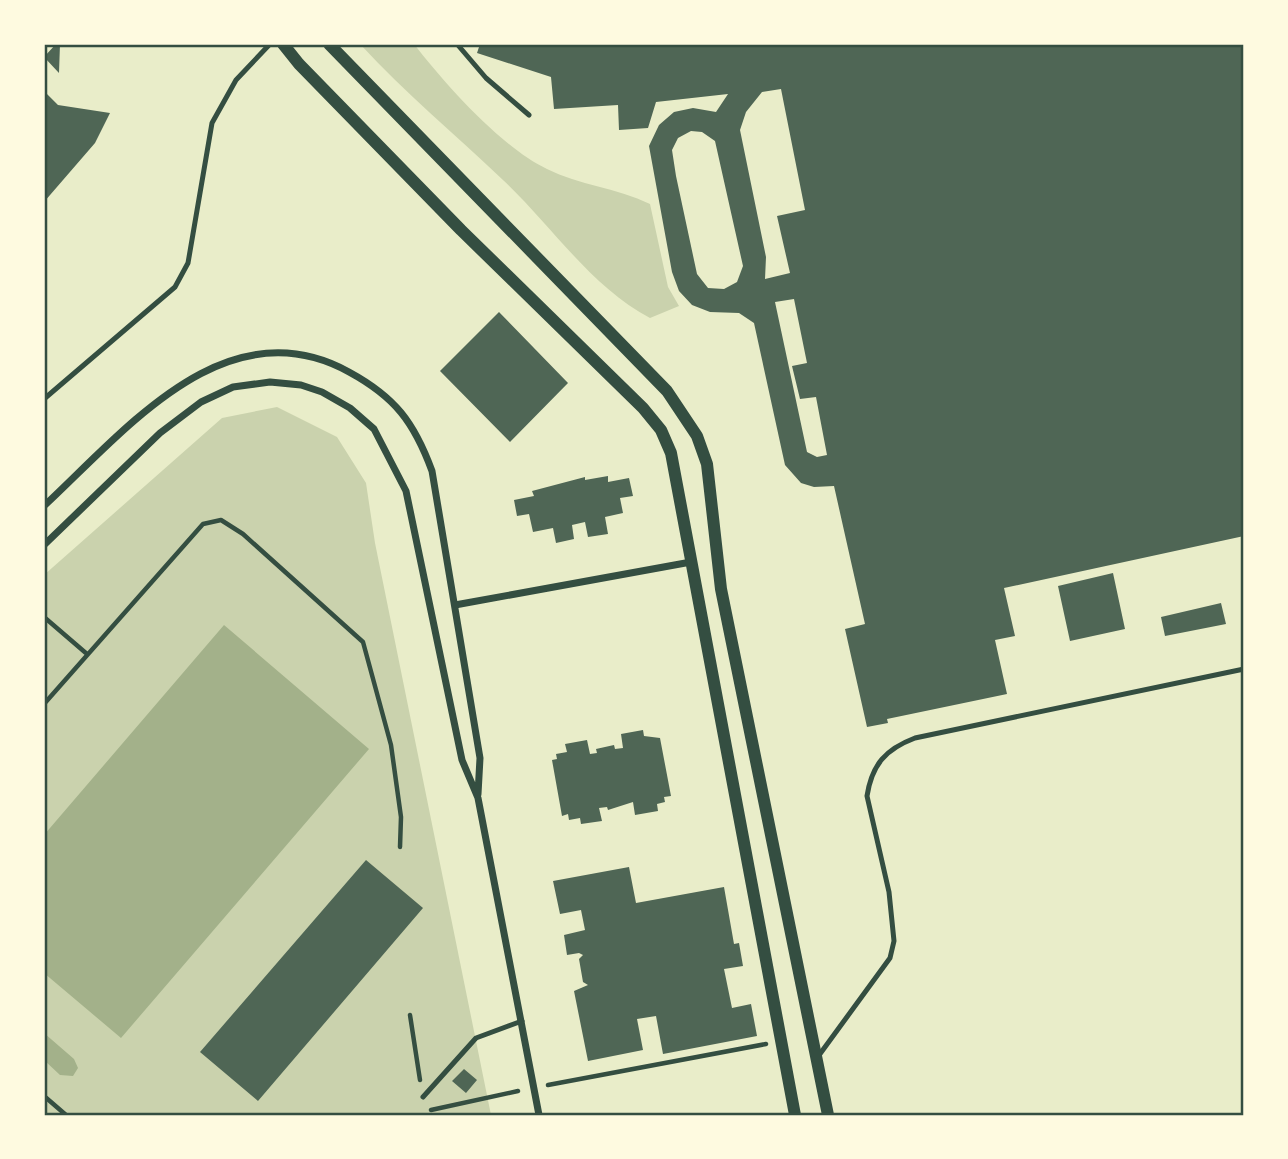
<svg xmlns="http://www.w3.org/2000/svg" width="1288" height="1159" viewBox="0 0 1288 1159" font-family="Montserrat,sans-serif">
	<style>
		.green { fill: #cad2ad }
		.water { fill: #a3b18a }
		.building { fill: #4f6655; fill-rule: evenodd }
		.lines { fill: none; stroke-linecap: round; stroke-linejoin: round }
		.path { stroke: #344e41; stroke-width: 4.5 }
		.service { stroke: #344e41; stroke-width: 5 }
		.minor { stroke: #344e41; stroke-width: 7 }
		.tertiary { stroke: #344e41; stroke-width: 12 }
		.neatline { fill: none; stroke: #344e41; stroke-width: 2.5 }
	</style>
	<rect width="100%" height="100%" fill="#e9edc9"/>
	<path class="green" d="M 360,44 L 414,44 C 444,83 502,148 547,169 C 579,185 617,188 650,204 L 668,287 L 679,306 L 650,318 C 591,287 551,225 503,180 C 455,134 405,93 360,44 Z
		M 277,407 L 337,437 L 366,483 L 375,543 L 491,1115 L 44,1115 L 44,575 L 222,418 Z"/>
	<path class="water" d="M 224,625 L 369,749 L 121,1038 L 44,973 L 44,835 Z
		M 44,1033 L 74,1059 L 78,1068 L 73,1076 L 60,1075 L 44,1060 Z"/>
	<path class="building" d="M 56,44 L 60,44 L 59,73 L 44,57 Z
		M 480,44 L 1244,44 L 1244,536 L 1004,588 L 1015,636 L 995,640 L 1007,694 L 887,719 L 888,723 L 867,727 L 845,629 L 865,624 L 834,486 L 814,487 L 801,483 L 785,465 L 754,323 L 739,313 L 710,312 L 692,305 L 679,291 L 672,272 L 649,146 L 659,125 L 674,112 L 693,108 L 716,112 L 728,94 L 656,102 L 648,128 L 619,130 L 618,105 L 554,109 L 551,77 L 477,53 ZM 781,89 L 805,210 L 777,216 L 790,273 L 765,279 L 766,257 L 740,130 L 746,112 L 762,92 ZM 691,131 L 702,132 L 715,141 L 743,266 L 737,282 L 724,289 L 708,288 L 697,274 L 676,176 L 672,150 L 678,138 ZM 794,299 L 807,363 L 792,366 L 800,399 L 816,397 L 827,455 L 817,457 L 807,452 L 775,302 Z
		M 44,91 L 58,105 L 110,113 L 95,143 L 44,202 Z
		M 499,312 L 568,383 L 510,442 L 440,371 Z
		M 608,476 L 608,482 L 629,478 L 633,496 L 620,498 L 623,513 L 605,517 L 608,534 L 588,537 L 585,522 L 572,525 L 574,539 L 556,543 L 553,528 L 533,532 L 529,514 L 517,516 L 514,500 L 534,496 L 532,491 L 585,477 L 585,480 Z
		M 1113,573 L 1125,629 L 1070,641 L 1058,586 Z
		M 1221,603 L 1226,624 L 1165,636 L 1161,617 Z
		M 643,730 L 644,736 L 660,738 L 671,796 L 664,797 L 665,802 L 657,804 L 658,811 L 635,815 L 633,802 L 608,810 L 607,807 L 599,808 L 602,821 L 581,824 L 580,818 L 569,820 L 568,814 L 562,816 L 552,760 L 557,759 L 556,754 L 567,752 L 565,744 L 587,740 L 590,754 L 597,753 L 596,749 L 614,745 L 615,749 L 623,748 L 621,734 Z
		M 366,860 L 423,908 L 258,1101 L 200,1052 Z
		M 629,867 L 636,903 L 724,887 L 734,944 L 739,943 L 743,966 L 724,969 L 732,1008 L 751,1004 L 757,1036 L 663,1054 L 656,1016 L 637,1019 L 643,1050 L 588,1061 L 574,991 L 588,985 L 583,982 L 579,959 L 583,955 L 579,953 L 567,955 L 564,935 L 585,930 L 581,910 L 560,914 L 553,881 Z
		M 464,1069 L 477,1080 L 466,1093 L 452,1081 Z"/>
	<g class="lines">
		<path class="path" d="M 44,617 L 87,654
			M 44,704 L 203,524 L 221,520 L 243,534 L 363,642 L 391,745 L 401,817 L 400,847
			M 410,1015 L 420,1080
			M 548,1085 L 766,1044
			M 44,1096 L 66,1115
			M 431,1110 L 518,1091"/>
		<path class="service" d="M 457,44 L 486,78 L 529,115
			M 44,399 L 175,287 L 188,263 L 212,123 L 236,80 L 270,44
			M 817,1058 L 890,958 L 894,941 L 889,892 L 867,796 C 872,764 886,749 915,738 L 1244,669
			M 423,1097 L 476,1038 L 522,1021"/>
		<path class="minor" d="M 44,506 C 125,431 226,304 349,372 C 395,397 414,422 432,471 L 480,758 L 478,794
			M 44,545 L 160,433 L 201,402 L 233,387 L 270,382 L 301,385 L 322,392 L 350,408 L 374,429 L 406,491 L 462,760 L 478,798 L 539,1115
			M 455,605 L 691,562"/>
		<path class="tertiary" d="M 283,44 L 299,64 L 461,230 L 643,408 L 661,430 L 671,453 L 795,1115
			M 329,44 L 667,391 L 697,436 L 707,464 L 721,589 L 828,1115"/>
	</g>
	<rect width="1288" height="1159" fill="none" stroke="#fefae0" stroke-width="91"/>
	<rect x="46" y="46" width="1196" height="1068" class="neatline"/>
</svg>
